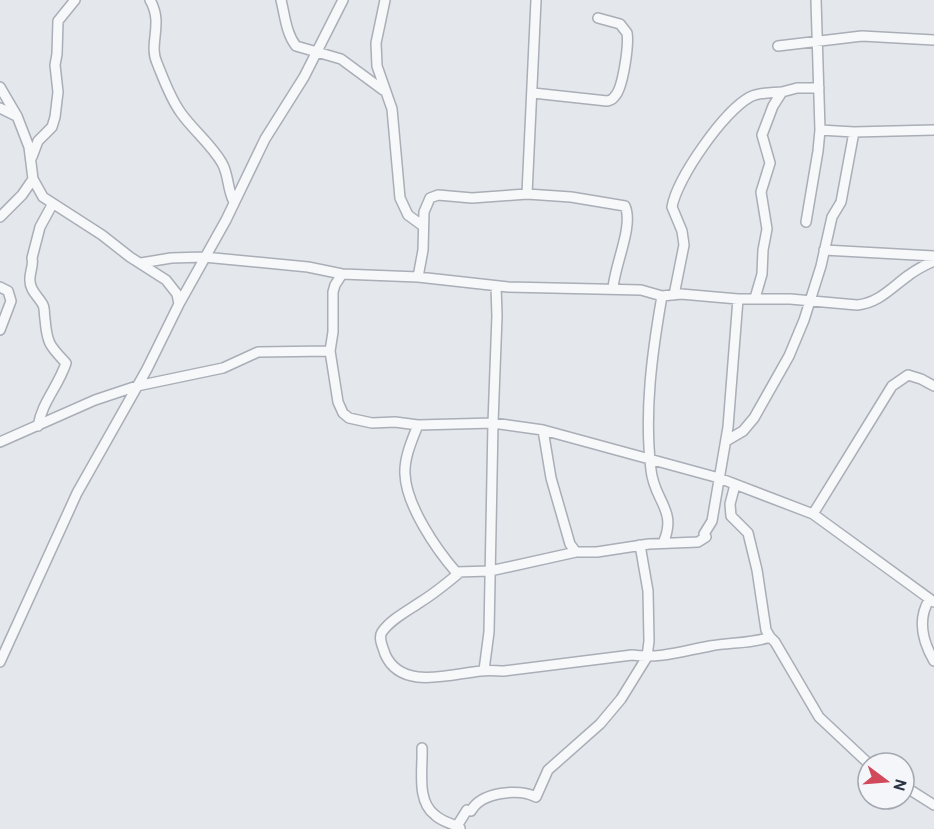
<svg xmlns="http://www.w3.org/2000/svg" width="934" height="829" viewBox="0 0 934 829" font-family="Overpass,sans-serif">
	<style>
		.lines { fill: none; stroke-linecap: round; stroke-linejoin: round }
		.minor-casing { stroke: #a9aeb7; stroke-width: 12 }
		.minor { stroke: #f7f8fa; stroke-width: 9 }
	</style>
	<rect width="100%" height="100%" fill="#e4e7ec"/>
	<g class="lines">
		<g class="minor-casing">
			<path id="minor" d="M 150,0 C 164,24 148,44 157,63 C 164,80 170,98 181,113 C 193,130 211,144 222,163 C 229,175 227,189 234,202
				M 281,0 C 285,16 286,33 296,46 L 341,59 L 383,90
				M 385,0 L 376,43 L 377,66 L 392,109 L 400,198 L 408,215 L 423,226
				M 778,46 L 862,36 L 934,40
				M 0,87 L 17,116 L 29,147 L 33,179 L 43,197 L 102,235 L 130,257 L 166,280 L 177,294 L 179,304
				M 533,93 L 607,101 C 611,100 612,100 615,96 C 623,88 629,45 627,33 L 620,24 L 598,18
				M 0,108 L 16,116
				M 820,130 L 854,132 L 934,130
				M 32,157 L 38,141 L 52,127 L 55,117 L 58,92 L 55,65 L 57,54 L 58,21 L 75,0
				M 527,194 L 536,0
				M 0,217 L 22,195 L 33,179
				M 806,222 L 818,151 L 820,130 L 816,0
				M 824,250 L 934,256
				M 141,263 L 171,258 L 204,257 L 308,267 L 342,274 L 418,277 L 508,287 L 641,290 L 662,296 L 681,294 L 738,299 L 790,299 L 857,305 C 879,303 892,287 909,275 C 917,269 925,265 934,261
				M 342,274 L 335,285 L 333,292 L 333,332 L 330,351 L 338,402 L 343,413 L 349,418 L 372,423 L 395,422 L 418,425 L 493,423 L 543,430 L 719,478 L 813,514 L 934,602
				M 418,277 L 423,250 L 424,212 L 430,198 L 438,195 L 472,198 L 527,194 L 571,197 L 625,206 C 634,226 614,266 613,289
				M 0,287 L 8,291 L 11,301 L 0,330
				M 674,295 L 684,245 L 682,231 L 672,207 C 677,178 724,111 750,97 C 760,92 771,93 782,92
				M 662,296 C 652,353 644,412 651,470 C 654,501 678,510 663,543
				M 755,298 L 762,274 L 763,250 L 767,229 L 761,192 L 770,163 L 762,135 L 773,106 L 782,92 L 797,88 L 819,88
				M 418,425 C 412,440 404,458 405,474 C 406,505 436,549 456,572 L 490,571 L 576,552 L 597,552 L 649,544 L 698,542 L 706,537 L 704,534 L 712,521 L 728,427 L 738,299
				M 38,426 C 42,402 58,387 66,363 C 50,346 47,344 45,319 C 44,314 45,309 43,305 C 39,297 30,291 30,281 C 29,273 34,266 32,258 L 40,227 L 52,205
				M 543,430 L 551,478 L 570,544 L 576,552
				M 726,441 L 743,431 L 754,418 L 789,356 L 804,320 L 821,266 L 832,217 L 841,202 L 854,132
				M 0,442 L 95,400 L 137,386 L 223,368 L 258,352 L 330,351
				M 735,485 L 730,504 L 731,516 L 748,533 L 757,570 L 766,630 L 770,637 L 775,642 L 819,717 L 868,763
				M 813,514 L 892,386 L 908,375 L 921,379 L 934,386
				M 459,573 C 447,583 435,593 422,601 C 409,610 391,619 382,632 C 378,638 383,647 385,654 C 401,691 450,674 481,671 C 489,670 497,671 504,671 L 632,655 C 660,659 683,651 710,646 C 730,642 750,644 770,637
				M 929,600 C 917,620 923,642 934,661
				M 0,662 L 77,493 L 147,369 L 179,304 L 226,220 L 265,139 L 304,77 L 343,0
				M 484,670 L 489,632 L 493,423 L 497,316 L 496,286
				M 422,748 C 423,769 416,801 435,815 C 442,822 452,823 460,828
				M 904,786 L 934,805
				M 457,826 L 467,810 L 471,811 C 481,792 519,788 536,797 L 548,770 L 600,724 L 621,699 L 647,657 L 649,641 L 648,591 L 640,545"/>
		</g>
		<use href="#minor" class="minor"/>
	</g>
	<g transform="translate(886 781) rotate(106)"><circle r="28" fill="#f4f6f9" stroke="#a4a8b1" stroke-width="1.5"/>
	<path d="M0-4.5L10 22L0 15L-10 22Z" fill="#d1495b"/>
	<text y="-9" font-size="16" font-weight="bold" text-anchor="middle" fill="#2b3445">N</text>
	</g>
</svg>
